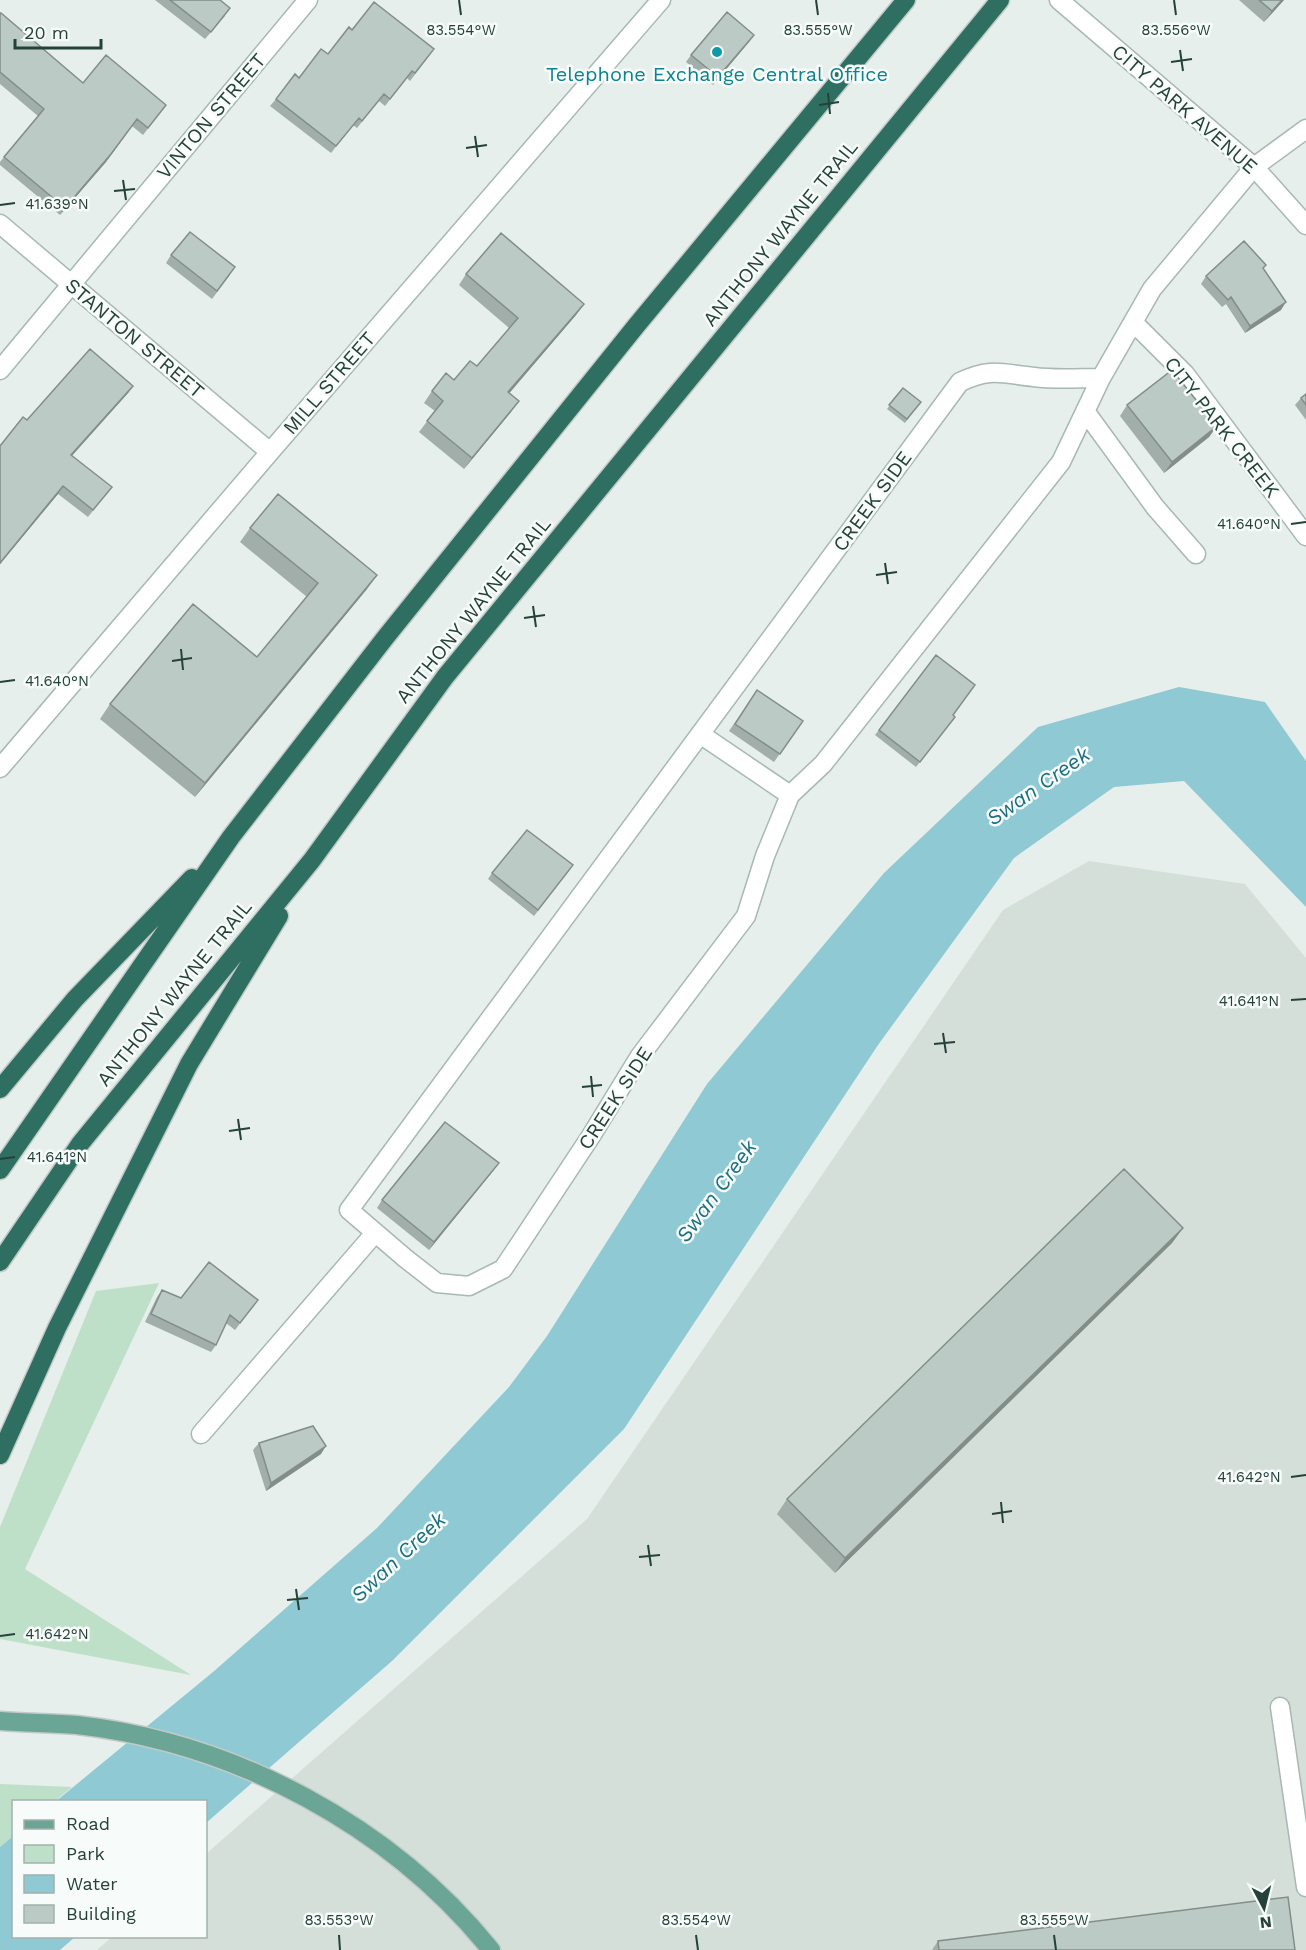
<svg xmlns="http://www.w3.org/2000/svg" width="1306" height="1950" viewBox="0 0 1306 1950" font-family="'Work Sans',sans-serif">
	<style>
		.built { fill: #d4dfda }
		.green { fill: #bfe0c8 }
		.water { fill: #8ec9d4 }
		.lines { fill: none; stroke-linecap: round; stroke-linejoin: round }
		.minor-casing { stroke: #a8b8b2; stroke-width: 21 }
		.major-casing { stroke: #c2cac8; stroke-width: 21 }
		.highway-casing { stroke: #c2cac8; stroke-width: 21 }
		.minor { stroke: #fff; stroke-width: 18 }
		.major { stroke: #6aa596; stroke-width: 18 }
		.highway { stroke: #2f6f62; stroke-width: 18 }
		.wall { fill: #a1aea9 }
		.shaded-wall { fill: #838d89 }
		.building { fill: #bbcac4; stroke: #838d89; stroke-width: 1.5 }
		.ticks { fill: none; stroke: #24423a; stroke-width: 2 }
		.culture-dot { fill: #0f9aa8; stroke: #f7fbf9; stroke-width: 2 }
		.labels { text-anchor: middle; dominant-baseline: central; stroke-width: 5; stroke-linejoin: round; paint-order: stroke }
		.culture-label { font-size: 20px; fill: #0d838f; stroke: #f7fbf9 }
		.street-label { font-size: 20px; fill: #24423a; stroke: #f7fbf9 }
		.water-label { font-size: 21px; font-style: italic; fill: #1c6f80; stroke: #f7fbf9 }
		.ticks-label { font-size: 15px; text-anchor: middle; fill: #24423a; stroke: #f7fbf9; stroke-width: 5; stroke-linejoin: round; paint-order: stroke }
	</style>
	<rect width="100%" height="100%" fill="#e6efeb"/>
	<path class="built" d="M 1089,861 L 1245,884 L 1306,958 L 1306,1950 L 97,1950 L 112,1937 L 206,1936 L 206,1854 L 587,1519 L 1003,910 Z"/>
	<path class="green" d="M 159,1283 L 25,1569 L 191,1675 L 0,1639 L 0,1527 L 96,1291 Z
		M 0,1784 L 72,1787 L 55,1801 L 14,1802 L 13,1836 L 0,1847 Z"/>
	<path class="water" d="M 1179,687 L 1265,702 L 1306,761 L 1306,907 L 1184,781 L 1114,787 L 1014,858 L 878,1045 L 624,1429 L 392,1661 L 206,1823 L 206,1802 L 55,1802 L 213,1672 L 377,1528 L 509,1387 L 547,1336 L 707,1084 L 884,873 L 1038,727 Z
		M 13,1836 L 14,1936 L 75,1937 L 60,1950 L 0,1950 L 0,1847 Z"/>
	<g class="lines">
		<g class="minor-casing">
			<path id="minor" d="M 1059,0 L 1254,167 L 1306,225
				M 0,224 L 270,452
				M 1133,322 L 1185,374 L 1306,536
				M 0,370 L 308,0
				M 1101,378 C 1079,378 1056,380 1034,377 C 1002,374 992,367 960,382 L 349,1210 L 405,1258 L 437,1283 L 469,1286 L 503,1269 L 591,1136 L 640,1056 L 746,916 L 765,856 L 790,795 L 823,764 L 1061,462 L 1101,378 L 1152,289 L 1254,167 L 1306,129
				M 1085,411 L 1155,507 L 1196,554
				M 700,734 L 790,795
				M 0,768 L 270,452 L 661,0
				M 201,1434 L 375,1233
				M 1280,1707 L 1306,1887"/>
		</g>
		<g class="major-casing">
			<path id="major" d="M 0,1721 C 26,1723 52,1723 77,1725 C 236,1743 391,1826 491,1950"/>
		</g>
		<g class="highway-casing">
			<path id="highway" d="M 0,1089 L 75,999 L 192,878
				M 0,1170 L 231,837 L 385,638 L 636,326 L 906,0
				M 0,1262 L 80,1144 L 312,860 L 445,677 L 1000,0
				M 0,1455 L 57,1328 L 189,1064 L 279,916"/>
		</g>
		<use href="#minor" class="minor"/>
		<use href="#major" class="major"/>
		<use href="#highway" class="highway"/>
	</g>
	<path class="wall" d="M 155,0 L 220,0 L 225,16 L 205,39 Z
		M 1239,0 L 1284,0 L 1264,22 Z
		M 0,13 L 83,83 L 166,105 L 143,135 L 132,126 L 106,162 L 60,215 L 0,165 L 0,162 L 4,157 L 38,116 L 0,84 Z
		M 352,30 L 429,56 L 410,81 L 407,78 L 385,106 L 379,101 L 357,128 L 353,125 L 331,153 L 270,106 L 276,99 L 299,78 L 328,54 Z
		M 754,35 L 713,85 L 686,62 L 691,55 Z
		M 171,255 L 230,275 L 212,299 L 166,263 Z
		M 1264,269 L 1281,310 L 1245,333 L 1226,304 L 1222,307 L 1201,284 L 1206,276 Z
		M 466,274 L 584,304 L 576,315 L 509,393 L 511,412 L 464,469 L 419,432 L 435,411 L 424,403 L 432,391 L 477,366 L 509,328 L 459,285 Z
		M 133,386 L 128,393 L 72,456 L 106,494 L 88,517 L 58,494 L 0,564 L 0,446 L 27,420 Z
		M 903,388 L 921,402 L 905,423 L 887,409 Z
		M 1306,394 L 1306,420 L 1295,405 L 1301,398 Z
		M 1127,405 L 1217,426 L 1209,437 L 1164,473 L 1120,416 Z
		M 250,528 L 367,589 L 195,797 L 100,719 L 110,704 L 257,657 L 307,597 L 240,542 Z
		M 936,655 L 953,715 L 955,717 L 916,767 L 875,735 Z
		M 757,690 L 803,721 L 774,762 L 729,731 Z
		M 569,871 L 534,916 L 488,879 L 492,873 Z
		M 493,1171 L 429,1250 L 377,1208 L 382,1200 Z
		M 1183,1228 L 1172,1243 L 835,1573 L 777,1514 L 787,1499 Z
		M 162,1290 L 181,1298 L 258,1300 L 235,1330 L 226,1323 L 216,1345 L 211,1352 L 145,1322 L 157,1297 Z
		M 259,1443 L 321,1454 L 266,1491 L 253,1450 Z
		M 938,1941 L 1295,1950 L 932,1950 Z"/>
	<path class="shaded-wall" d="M 1282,0 L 1284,0 L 1264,22 L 1272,11 Z
		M 754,35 L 749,42 L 713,85 L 718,77 Z
		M 137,119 L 106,162 L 60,215 L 65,208 Z
		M 1286,302 L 1281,310 L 1245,333 L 1250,326 Z
		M 584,304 L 576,315 L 501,403 L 508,392 Z
		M 133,386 L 128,393 L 66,462 L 71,455 Z
		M 519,401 L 511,412 L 464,469 L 472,458 Z
		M 1217,426 L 1209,437 L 1164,473 L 1172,462 Z
		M 63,486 L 58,494 L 0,564 L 0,563 Z
		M 377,575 L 367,589 L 195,797 L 205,783 Z
		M 499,1163 L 493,1171 L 429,1250 L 434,1242 Z
		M 1183,1228 L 1172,1243 L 835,1573 L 845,1558 Z
		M 326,1446 L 321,1454 L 266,1491 L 271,1483 Z"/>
	<path class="building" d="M 170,0 L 220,0 L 230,8 L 211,32 Z
		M 1259,0 L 1282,0 L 1272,11 Z
		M 374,2 L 434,49 L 415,73 L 412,71 L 390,99 L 384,94 L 362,121 L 359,118 L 336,146 L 276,99 L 295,74 L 299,78 L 321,49 L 328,54 L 349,27 L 352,30 Z
		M 727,12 L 754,35 L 718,77 L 691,55 Z
		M 0,13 L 1,13 L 83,83 L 106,55 L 166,105 L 148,128 L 137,119 L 111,154 L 65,208 L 4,157 L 44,109 L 0,72 Z
		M 190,232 L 235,267 L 217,291 L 171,255 Z
		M 501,233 L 584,304 L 508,392 L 519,401 L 472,458 L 427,421 L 443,401 L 432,391 L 446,373 L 454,380 L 470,361 L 477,366 L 518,318 L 466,274 Z
		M 1244,241 L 1266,265 L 1263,268 L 1286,302 L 1250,326 L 1231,297 L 1228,300 L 1206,276 Z
		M 90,349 L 133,386 L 71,455 L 112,487 L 93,510 L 63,486 L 0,563 L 0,446 L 23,417 L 27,420 Z
		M 1172,370 L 1217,426 L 1172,462 L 1127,405 Z
		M 903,388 L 921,402 L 907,419 L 889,405 Z
		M 1306,394 L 1306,405 L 1301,398 Z
		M 278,494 L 377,575 L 205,783 L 110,704 L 193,604 L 257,657 L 318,583 L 250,528 Z
		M 936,655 L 975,685 L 953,715 L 955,717 L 920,762 L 879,730 Z
		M 757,690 L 803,721 L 780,754 L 735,724 Z
		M 527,830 L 573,865 L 538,910 L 492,873 Z
		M 445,1122 L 499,1163 L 434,1242 L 382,1200 Z
		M 1124,1169 L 1183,1228 L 845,1558 L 787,1499 Z
		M 209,1262 L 258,1300 L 240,1323 L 230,1315 L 216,1345 L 151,1314 L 162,1290 L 181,1298 Z
		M 313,1426 L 326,1446 L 271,1483 L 259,1443 Z
		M 1288,1897 L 1295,1950 L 939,1950 L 938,1941 Z"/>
	<path class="ticks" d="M 459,0 L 461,15M 816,0 L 818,15M 1174,0 L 1176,15M 1180,50 L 1183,71M 1171,62 L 1192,59M 828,93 L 830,114M 819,105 L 839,102M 475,136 L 478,157M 466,148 L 487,145M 123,180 L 126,200M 114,191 L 135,189M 0,205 L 15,203M 1291,524 L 1306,522M 885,563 L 888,584M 876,575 L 897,572M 533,606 L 536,627M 524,618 L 545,615M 181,649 L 183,670M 172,661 L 192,658M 0,682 L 15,680M 1291,1000 L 1306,999M 943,1033 L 946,1053M 934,1044 L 955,1042M 591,1076 L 593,1097M 582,1087 L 602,1085M 238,1119 L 241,1140M 229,1131 L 250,1128M 0,1159 L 15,1157M 1291,1477 L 1306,1475M 1001,1502 L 1003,1523M 992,1514 L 1012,1511M 648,1545 L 651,1566M 639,1557 L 660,1555M 296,1589 L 299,1610M 287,1600 L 308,1598M 0,1636 L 15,1634M 339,1935 L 340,1950M 696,1935 L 698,1950M 1054,1935 L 1056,1950"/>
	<circle class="culture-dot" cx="717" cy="52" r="6"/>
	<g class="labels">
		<g class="culture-label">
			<text x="717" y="74">Telephone Exchange Central Office</text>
		</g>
		<g class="street-label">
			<text transform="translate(1185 109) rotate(41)">CITY PARK AVENUE</text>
			<text transform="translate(211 116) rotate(-50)">VINTON STREET</text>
			<text transform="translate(780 233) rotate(-51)">ANTHONY WAYNE TRAIL</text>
			<text transform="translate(135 338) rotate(40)">STANTON STREET</text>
			<text transform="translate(329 383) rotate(-49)">MILL STREET</text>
			<text transform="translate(1222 427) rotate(52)">CITY PARK CREEK</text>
			<text transform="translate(872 501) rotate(-54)">CREEK SIDE</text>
			<text transform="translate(473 610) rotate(-51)">ANTHONY WAYNE TRAIL</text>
			<text transform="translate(174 993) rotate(-51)">ANTHONY WAYNE TRAIL</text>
			<text transform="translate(615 1098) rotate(-57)">CREEK SIDE</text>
		</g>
		<g class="water-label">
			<text transform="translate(1038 786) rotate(-35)">Swan Creek</text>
			<text transform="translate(716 1191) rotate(-54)">Swan Creek</text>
			<text transform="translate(398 1557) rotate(-43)">Swan Creek</text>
		</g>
	</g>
	<g class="ticks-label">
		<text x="461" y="35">83.554°W</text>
		<text x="818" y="35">83.555°W</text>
		<text x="1176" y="35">83.556°W</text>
		<text x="57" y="209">41.639°N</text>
		<text x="1249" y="529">41.640°N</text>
		<text x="57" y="686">41.640°N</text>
		<text x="1249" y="1006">41.641°N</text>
		<text x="57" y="1162">41.641°N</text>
		<text x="1249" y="1482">41.642°N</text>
		<text x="57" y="1639">41.642°N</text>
		<text x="339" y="1925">83.553°W</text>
		<text x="696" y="1925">83.554°W</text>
		<text x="1054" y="1925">83.555°W</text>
	</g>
	<rect x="12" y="1800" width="195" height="138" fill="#f7fbf9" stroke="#a3b1ad" stroke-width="1.5"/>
	<rect x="24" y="1820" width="30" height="9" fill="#6aa596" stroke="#a3b1ad" stroke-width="1.5"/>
	<text x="66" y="1830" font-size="18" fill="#24423a">Road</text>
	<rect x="24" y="1845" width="30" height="18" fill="#bfe0c8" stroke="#a3b1ad" stroke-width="1.5"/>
	<text x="66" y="1860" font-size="18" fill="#24423a">Park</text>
	<rect x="24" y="1875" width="30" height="18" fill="#8ec9d4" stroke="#a3b1ad" stroke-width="1.5"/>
	<text x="66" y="1890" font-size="18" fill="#24423a">Water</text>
	<rect x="24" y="1905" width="30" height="18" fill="#bbcac4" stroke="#a3b1ad" stroke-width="1.5"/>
	<text x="66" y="1920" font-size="18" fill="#24423a">Building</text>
	<g transform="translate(1264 1908) rotate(173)" stroke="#f7fbf9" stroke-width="4.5" paint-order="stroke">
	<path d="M0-4.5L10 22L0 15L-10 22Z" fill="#24423a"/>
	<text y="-9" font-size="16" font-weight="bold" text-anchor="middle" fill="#24423a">N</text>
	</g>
	<path d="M15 39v9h86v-9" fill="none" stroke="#24423a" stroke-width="3"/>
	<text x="24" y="39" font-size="18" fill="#24423a" stroke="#f7fbf9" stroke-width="4.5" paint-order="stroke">20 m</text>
</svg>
